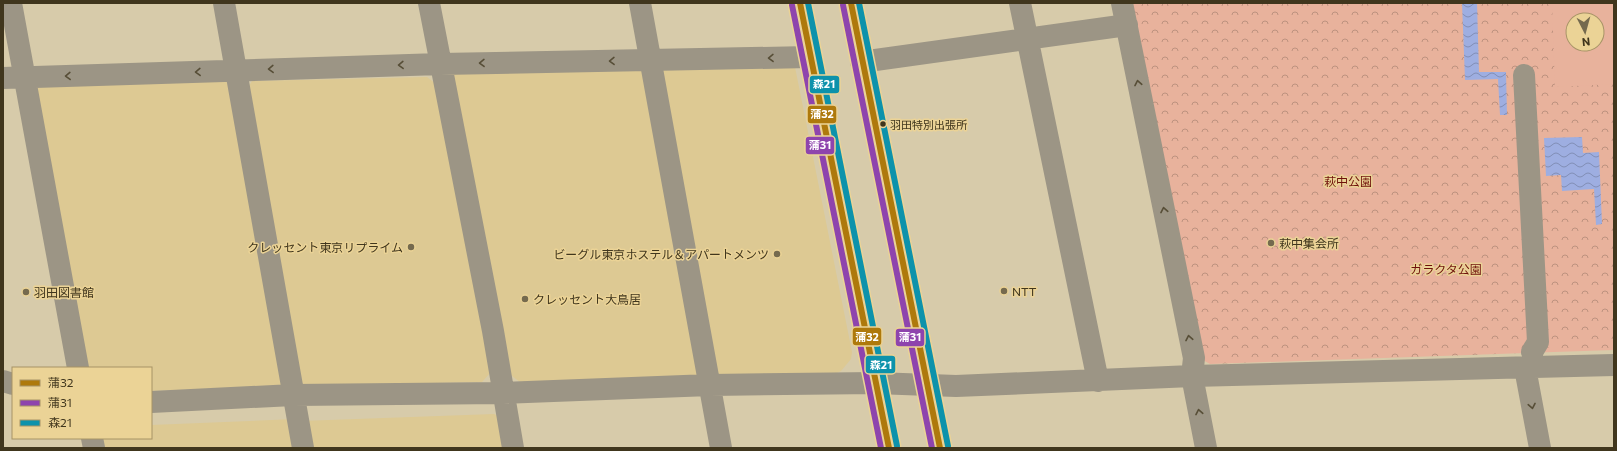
<svg xmlns="http://www.w3.org/2000/svg" width="1617" height="451" viewBox="0 0 1617 451" font-family="Commissioner,'Noto Sans JP',sans-serif">
	<style>
		.built { fill: #ddc993 }
		.forest { fill: url(#forest-crowns); fill-rule: evenodd }
		.pitch { fill: #e8b29c; fill-rule: evenodd }
		.water { fill: url(#water-waves) }
		.lines { fill: none; stroke-linecap: round; stroke-linejoin: round }
		.minor { stroke: #9c9585; stroke-width: 22 }
		.major { stroke: #9e957e; stroke-width: 22 }
		.bus-1-casing { stroke: #ebd396; stroke-width: 9 }
		.bus-2-casing { stroke: #ebd396; stroke-width: 9 }
		.bus-3-casing { stroke: #ebd396; stroke-width: 9 }
		.bus-1 { stroke: #ae790c; stroke-width: 6 }
		.bus-2 { stroke: #8e44ad; stroke-width: 6 }
		.bus-3 { stroke: #0d92ab; stroke-width: 6 }
		.oneway { stroke: #574e37 }
		.bus-dot { fill: #40361d; stroke: #ebd396; stroke-width: 1.5 }
		.poi-dot { fill: #756a4e; stroke: #ebd396; stroke-width: 1.5 }
		.labels { text-anchor: middle; dominant-baseline: central; stroke-width: 3; stroke-linejoin: round; paint-order: stroke }
		.bus-label { font-size: 11px; fill: #40361d; stroke: #ebd396; text-anchor: start }
		.park-label { font-size: 12px; fill: #6f110b; stroke: #ebd396 }
		.poi-label { font-size: 12px; fill: #40361d; stroke: #ebd396; text-anchor: start }
		.line-badge { stroke: #ebd396; stroke-width: 1.5 }
		.badge-label { font-size: 11px; text-anchor: middle; font-weight: bold; fill: #fff }
	</style>
	<defs>
		<pattern id="forest-crowns" width="20" height="18" patternUnits="userSpaceOnUse"><rect width="20" height="18" fill="#e8b29c"/><path d="M2 6a3 3 0 1 1 6 0M12 15a3 3 0 1 1 6 0" fill="none" stroke="#bd927f"/></pattern>
		<pattern id="water-waves" width="16" height="10" patternUnits="userSpaceOnUse"><rect width="16" height="10" fill="#9eaee1"/><path d="M0 5q4-4 8 0t8 0" fill="none" stroke="#828eb6"/></pattern>
	</defs>
	<rect width="100%" height="100%" fill="#d7cbaa"/>
	<path class="built" d="M 794,62 L 852,352 L 851,359 L 841,371 L 837,373 L 713,375 L 656,65 Z
		M 646,66 L 705,376 L 520,382 L 504,370 L 450,72 Z
		M 231,75 L 285,386 L 151,391 L 151,368 L 83,368 L 33,85 Z
		M 427,77 L 436,84 L 492,371 L 482,382 L 298,386 L 246,91 L 252,81 Z
		M 494,414 L 500,417 L 505,448 L 306,448 L 301,421 Z
		M 295,419 L 300,448 L 102,448 L 100,438 L 151,438 L 151,425 Z"/>
	<path class="forest" d="M 1132,3 L 1614,3 L 1614,350 L 1210,364 L 1201,359 ZM 1573,20 L 1597,20 L 1597,44 L 1573,44 Z"/>
	<path class="pitch" d="M 1552,3 L 1614,3 L 1614,84 L 1555,87 ZM 1573,20 L 1597,20 L 1597,44 L 1573,44 Z"/>
	<path class="water" d="M 1462,3 L 1477,3 L 1479,72 L 1506,72 L 1507,115 L 1500,115 L 1498,79 L 1465,80 Z
		M 1582,137 L 1583,153 L 1599,152 L 1602,224 L 1596,225 L 1594,189 L 1562,191 L 1561,175 L 1546,176 L 1544,138 Z"/>
	<g class="lines">
		<path class="minor" d="M 11,3 L 78,368
			M 224,3 L 303,448
			M 429,3 L 493,331 L 513,448
			M 640,3 L 721,448
			M 1020,3 L 1098,381
			M 1122,3 L 1194,358 L 1192,376 L 1206,448
			M 861,62 L 1127,25
			M 1524,75 L 1538,342 L 1532,352
			M 3,78 L 440,64 L 810,57
			M 1525,368 L 1540,448
			M 3,381 L 13,384
			M 151,402 L 293,395 L 503,393 L 710,385 L 876,383 L 956,386 L 1192,376 L 1614,365
			M 92,438 L 94,448"/>
		<path class="major" d="M 800,3 L 889,448
			M 851,3 L 940,448"/>
		<g class="bus-1-casing">
			<path id="bus-1" d="M 800,3 L 889,448
				M 851,3 L 940,448"/>
		</g>
		<g class="bus-2-casing">
			<path id="bus-2" d="M 792,5 L 881,448
				M 843,5 L 932,448"/>
		</g>
		<g class="bus-3-casing">
			<path id="bus-3" d="M 808,3 L 897,446
				M 859,3 L 948,446"/>
		</g>
		<use href="#bus-1" class="bus-1"/>
		<use href="#bus-2" class="bus-2"/>
		<use href="#bus-3" class="bus-3"/>
	</g>
	<defs><path id="oneway-chevron" d="M-2-3.5L2.5 0L-2 3.5" fill="none" stroke-width="1.6" stroke-linecap="round" stroke-linejoin="round"/></defs>
	<g class="oneway">
		<use href="#oneway-chevron" transform="translate(771 58) rotate(179)"/>
		<use href="#oneway-chevron" transform="translate(612 61) rotate(179)"/>
		<use href="#oneway-chevron" transform="translate(482 63) rotate(179)"/>
		<use href="#oneway-chevron" transform="translate(401 65) rotate(178)"/>
		<use href="#oneway-chevron" transform="translate(271 69) rotate(178)"/>
		<use href="#oneway-chevron" transform="translate(198 72) rotate(178)"/>
		<use href="#oneway-chevron" transform="translate(68 76) rotate(178)"/>
		<use href="#oneway-chevron" transform="translate(1138 83) rotate(-101)"/>
		<use href="#oneway-chevron" transform="translate(1164 210) rotate(-101)"/>
		<use href="#oneway-chevron" transform="translate(1189 338) rotate(-101)"/>
		<use href="#oneway-chevron" transform="translate(1532 406) rotate(79)"/>
		<use href="#oneway-chevron" transform="translate(1199 412) rotate(-101)"/>
	</g>
	<circle class="bus-dot" cx="883" cy="124" r="3.5"/>
	<g class="poi-dot">
		<circle cx="1271" cy="243" r="4"/>
		<circle cx="411" cy="247" r="4"/>
		<circle cx="777" cy="254" r="4"/>
		<circle cx="1004" cy="291" r="4"/>
		<circle cx="26" cy="292" r="4"/>
		<circle cx="525" cy="299" r="4"/>
	</g>
	<g class="labels">
		<g class="bus-label">
			<text x="890" y="124">羽田特別出張所</text>
		</g>
		<g class="park-label">
			<text x="1348" y="181">萩中公園</text>
			<text x="1446" y="269">ガラクタ公園</text>
		</g>
		<g class="poi-label">
			<text x="1279" y="243">萩中集会所</text>
			<text x="403" y="247" text-anchor="end">クレッセント東京リプライム</text>
			<text x="769" y="254" text-anchor="end">ビーグル東京ホステル＆アパートメンツ</text>
			<text x="1012" y="291">NTT</text>
			<text x="34" y="292">羽田図書館</text>
			<text x="533" y="299">クレッセント大鳥居</text>
		</g>
	</g>
	<g class="line-badge">
		<rect x="809" y="75" width="31" height="19" rx="4" fill="#0d92ab"/>
		<rect x="807" y="105" width="30" height="19" rx="4" fill="#ae790c"/>
		<rect x="805" y="136" width="30" height="19" rx="4" fill="#8e44ad"/>
		<rect x="852" y="327" width="30" height="19" rx="4" fill="#ae790c"/>
		<rect x="895" y="328" width="30" height="19" rx="4" fill="#8e44ad"/>
		<rect x="865" y="355" width="31" height="19" rx="4" fill="#0d92ab"/>
	</g>
	<g class="badge-label">
		<text x="824" y="88">森21</text>
		<text x="822" y="118">蒲32</text>
		<text x="820" y="149">蒲31</text>
		<text x="867" y="341">蒲32</text>
		<text x="910" y="341">蒲31</text>
		<text x="881" y="369">森21</text>
	</g>
	<rect width="1617" height="451" fill="none" stroke="#40361d" stroke-width="8"/>
	<rect x="12" y="367" width="140" height="72" fill="#ebd396" stroke="#a79466"/>
	<rect x="20" y="380" width="20" height="6" fill="#ae790c" stroke="#a79466"/>
	<text x="48" y="387" font-size="12" fill="#40361d">蒲32</text>
	<rect x="20" y="400" width="20" height="6" fill="#8e44ad" stroke="#a79466"/>
	<text x="48" y="407" font-size="12" fill="#40361d">蒲31</text>
	<rect x="20" y="420" width="20" height="6" fill="#0d92ab" stroke="#a79466"/>
	<text x="48" y="427" font-size="12" fill="#40361d">森21</text>
	<g transform="translate(1585 32) rotate(174)"><circle r="19" fill="#ebd396" stroke="#a79466"/>
	<path d="M0-3L7 15L0 10L-7 15Z" fill="#756a4e"/>
	<text y="-6" font-size="11" font-weight="bold" text-anchor="middle" fill="#40361d">N</text>
	</g>
</svg>
